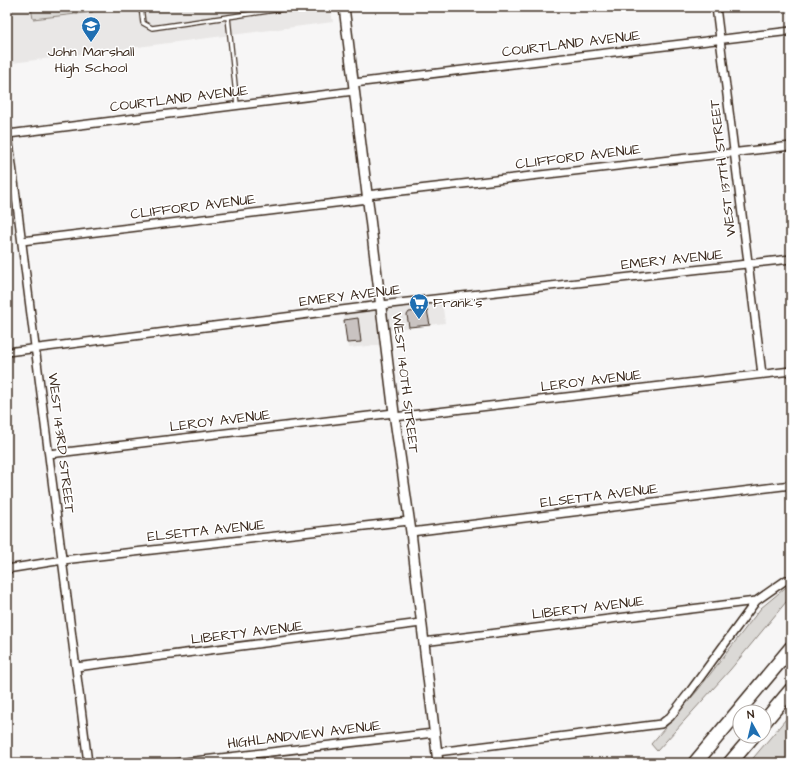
<svg xmlns="http://www.w3.org/2000/svg" width="798" height="770" viewBox="0 0 798 770" font-family="'Architects Daughter',sans-serif">
	<style>
		.built { fill: #e9e7e6 }
		.green { fill: #dbd9d6; stroke: #8b827a }
		.building { fill: #c9c3c1; stroke: #3b2a1e }
		.lines { fill: none; stroke-linecap: round; stroke-linejoin: round }
		.service-casing { stroke: #3b2a1e; stroke-width: 6 }
		.minor-casing { stroke: #3b2a1e; stroke-width: 10 }
		.tertiary-casing { stroke: #3b2a1e; stroke-width: 12 }
		.motorway-casing { stroke: #3b2a1e; stroke-width: 16 }
		.service { stroke: #fff; stroke-width: 3.5 }
		.minor { stroke: #fff; stroke-width: 7 }
		.tertiary { stroke: #fff; stroke-width: 9 }
		.motorway { stroke: #fff; stroke-width: 13 }
		.labels { text-anchor: middle; dominant-baseline: central; stroke-width: 3; stroke-linejoin: round; paint-order: stroke }
		.street-label { font-size: 14px; fill: #3b2a1e; stroke: #fff }
		.poi-label { font-size: 14px; fill: #3b2a1e; stroke: #fff }
	</style>
	<rect width="100%" height="100%" fill="#f7f6f6"/>
	<filter id="ink" filterUnits="userSpaceOnUse"><feTurbulence type="fractalNoise" baseFrequency=".025" numOctaves="2"/><feDisplacementMap in="SourceGraphic" scale="8" xChannelSelector="R" yChannelSelector="G"/><feConvolveMatrix kernelMatrix="1 2 1 2 8 2 1 2 1" color-interpolation-filters="sRGB"/></filter>
	<g filter="url(#ink)">
		<path class="built" d="M 7,7 L 330,7 L 333,22 L 12,63 L 7,22 Z
			M 442,301 L 445,323 L 387,330 L 389,344 L 348,348 L 343,313 Z"/>
		<path class="green" d="M 31,7 L 92,7 L 93,12 L 33,19 Z
			M 791,583 L 791,596 L 730,670 L 657,751 L 651,744 L 698,690 L 761,608 Z
			M 791,713 L 791,762 L 749,763 Z"/>
		<path class="building" d="M 427,310 L 430,325 L 409,327 L 407,315 L 409,312 Z
			M 358,318 L 361,342 L 347,343 L 344,320 Z"/>
		<g class="lines">
			<g class="service-casing">
				<path id="service" d="M 141,7 L 143,23 L 152,28 L 228,17 L 237,105
					M 228,17 L 295,7"/>
			</g>
			<g class="minor-casing">
				<path id="minor" d="M 716,7 L 762,374
					M 354,83 L 791,31
					M 7,126 L 88,763
					M 8,134 L 354,91
					M 367,195 L 791,146
					M 22,241 L 368,199
					M 7,352 L 381,305 L 791,259
					M 394,417 L 791,371
					M 49,454 L 394,413
					M 411,532 L 791,485
					M 7,569 L 63,560 L 409,521
					M 423,642 L 756,601
					M 76,667 L 421,623
					M 437,752 L 661,724 L 670,717 L 691,690 L 756,601 L 786,580
					M 177,763 L 434,733"/>
			</g>
			<g class="tertiary-casing">
				<path id="tertiary" d="M 344,7 L 394,413 L 411,532 L 438,763"/>
			</g>
			<g class="motorway-casing">
				<path id="motorway" d="M 764,722 L 791,690
					M 695,763 L 791,648
					M 730,763 L 753,736"/>
			</g>
			<use href="#service" class="service"/>
			<use href="#minor" class="minor"/>
			<use href="#tertiary" class="tertiary"/>
			<use href="#motorway" class="motorway"/>
		</g>
	</g>
	<defs>
		<g id="school-pin" transform="scale(1)"><path d="M0 17L-7.5 6A9.5 9.5 0 1 1 7.5 6Z" fill="#1f6fb2" stroke="#fff"/><path d="M0-5L7-2L0 1L-7-2ZM-4 1L0 2.5L4 1V4Q0 6-4 4Z" fill="#fff"/></g>
		<g id="supermarket-pin" transform="scale(1)"><path d="M0 17L-7.5 6A9.5 9.5 0 1 1 7.5 6Z" fill="#1f6fb2" stroke="#fff"/><path d="M-6-5.5h2.5l.6 2H6L4.5 2H-2.5L-4.4-4H-6ZM-1.5 3.2a1.3 1.3 0 1 0 .1 0ZM3 3.2a1.3 1.3 0 1 0 .1 0Z" fill="#fff"/></g>
	</defs>
	<g fill-rule="evenodd">
		<use href="#school-pin" x="91" y="26"/>
		<use href="#supermarket-pin" x="419" y="303"/>
	</g>
	<g class="labels">
		<g class="street-label">
			<text transform="translate(571 44) rotate(-7)">COURTLAND AVENUE</text>
			<text transform="translate(179 99) rotate(-7)">COURTLAND AVENUE</text>
			<text transform="translate(578 157) rotate(-7)">CLIFFORD AVENUE</text>
			<text transform="translate(723 168) rotate(-97)">WEST 137TH STREET</text>
			<text transform="translate(193 207) rotate(-7)">CLIFFORD AVENUE</text>
			<text transform="translate(672 260) rotate(-6)">EMERY AVENUE</text>
			<text transform="translate(350 296) rotate(-7)">EMERY AVENUE</text>
			<text transform="translate(591 381) rotate(-7)">LEROY AVENUE</text>
			<text transform="translate(405 383) rotate(83)">WEST 140TH STREET</text>
			<text transform="translate(220 421) rotate(-7)">LEROY AVENUE</text>
			<text transform="translate(61 443) rotate(83)">WEST 143RD STREET</text>
			<text transform="translate(599 496) rotate(-7)">ELSETTA AVENUE</text>
			<text transform="translate(206 531) rotate(-6)">ELSETTA AVENUE</text>
			<text transform="translate(588 608) rotate(-7)">LIBERTY AVENUE</text>
			<text transform="translate(247 633) rotate(-7)">LIBERTY AVENUE</text>
			<text transform="translate(304 735) rotate(-7)">HIGHLANDVIEW AVENUE</text>
		</g>
		<g class="poi-label">
			<text x="91" y="52">John Marshall<tspan x="91" dy="16">High School</tspan></text>
			<text x="433" y="303" text-anchor="start">Frank's</text>
		</g>
	</g>
	<rect width="798" height="770" fill="none" stroke="#fff" stroke-width="24"/>
	<rect x="12" y="12" width="774" height="746" fill="none" stroke="#3b2a1e" stroke-width="1.5" filter="url(#ink)"/>
	<g transform="translate(752 724) rotate(352)"><circle r="19" fill="#ffffff" stroke="#b1aaa5"/>
	<path d="M0-3L7 15L0 10L-7 15Z" fill="#1f6fb2"/>
	<text y="-6" font-size="11" font-weight="bold" text-anchor="middle" fill="#3b2a1e">N</text>
	</g>
</svg>
